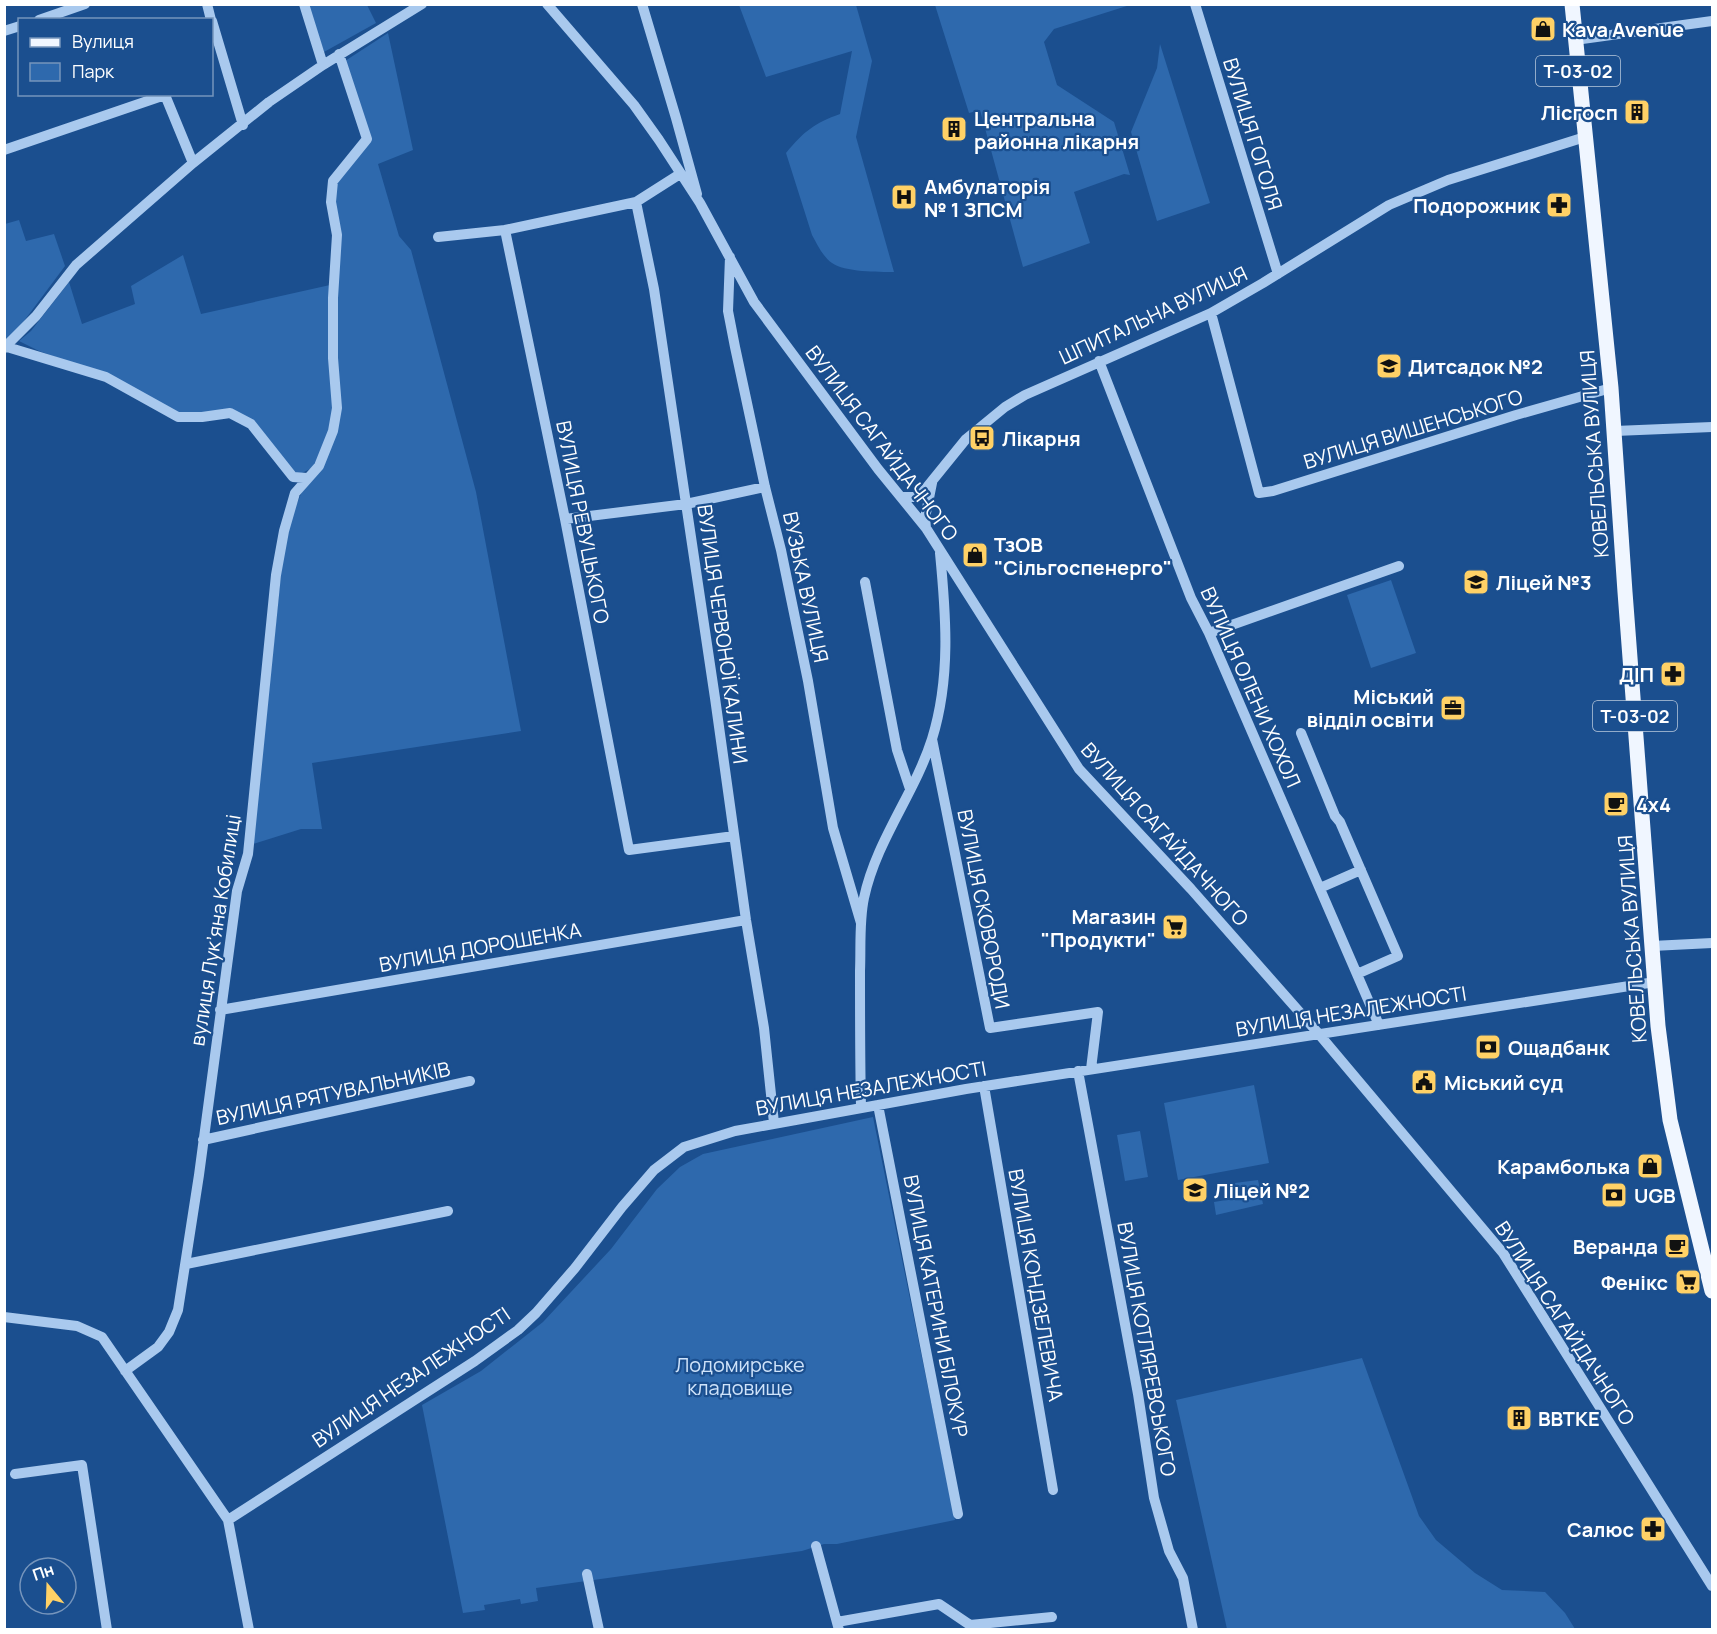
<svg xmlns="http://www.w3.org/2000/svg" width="1717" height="1634" viewBox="0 0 1717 1634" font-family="Manrope,sans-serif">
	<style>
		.green { fill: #2e69ad }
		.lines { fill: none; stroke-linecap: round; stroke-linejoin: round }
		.minor { stroke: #a9c9ee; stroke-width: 10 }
		.major { stroke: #f0f6ff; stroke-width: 15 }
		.labels { text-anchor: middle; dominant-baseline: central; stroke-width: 4.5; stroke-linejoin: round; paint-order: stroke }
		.shield { fill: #1b4f8f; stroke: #bbcadd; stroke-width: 1.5 }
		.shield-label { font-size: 18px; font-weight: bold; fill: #fff }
		.poi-label { font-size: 20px; font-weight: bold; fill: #fff; stroke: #1b4f8f; text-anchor: start }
		.street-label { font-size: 20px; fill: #fff; stroke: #1b4f8f }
		.park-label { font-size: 20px; fill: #cfe3fa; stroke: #1b4f8f }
	</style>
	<rect width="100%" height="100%" fill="#1b4f8f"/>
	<path class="green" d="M 308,5 L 367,5 L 376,23 L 324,52 Z
		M 739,5 L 856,5 L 872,61 L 856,137 L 894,272 C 879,272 844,272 832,263 C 823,257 817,244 812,235 L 786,153 C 804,131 815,123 840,114 L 852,51 L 766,77 Z
		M 935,5 L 1130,5 L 1054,29 L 1044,42 L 1057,85 L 1114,122 L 1130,175 L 1124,174 L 1074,192 L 1090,243 L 1023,267 L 980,110 L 969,113 Z
		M 388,33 L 413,150 L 378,164 L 399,236 L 411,250 L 476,492 L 521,731 L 312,763 L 322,829 L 301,829 L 253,844 L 284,544 L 292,515 L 312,468 L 302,473 L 294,474 L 270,443 L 229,412 L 178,414 L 120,380 L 39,351 L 19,341 L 31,331 L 69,282 L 82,324 L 135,304 L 131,286 L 183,255 L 201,314 L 330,285 L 335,182 L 369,140 L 345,61 Z
		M 1160,44 L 1210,203 L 1157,221 L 1131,132 L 1157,68 Z
		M 19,220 L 26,241 L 54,234 L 65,266 L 21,325 L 5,342 L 5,224 Z
		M 1391,580 L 1416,653 L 1371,668 L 1347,595 Z
		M 1254,1085 L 1269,1163 L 1178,1180 L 1164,1103 Z
		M 873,1117 L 955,1520 L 837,1544 L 824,1544 L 802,1551 L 536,1588 L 538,1601 L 521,1604 L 520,1599 L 484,1605 L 485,1610 L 463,1613 L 422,1405 L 481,1371 L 543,1322 L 611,1249 L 657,1189 L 680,1167 L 703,1154 Z
		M 1140,1131 L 1148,1177 L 1125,1181 L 1117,1135 Z
		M 1258,1180 L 1263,1204 L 1216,1215 L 1214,1202 L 1238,1198 L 1235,1183 Z
		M 1362,1358 L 1419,1516 L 1436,1540 L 1475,1573 L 1502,1590 L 1545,1592 L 1565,1613 L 1575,1629 L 1227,1629 L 1176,1400 Z"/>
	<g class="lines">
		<path class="minor" d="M 207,4 L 211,20
			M 304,4 L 323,65
			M 547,4 L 634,105 L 659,140 L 700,203 L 754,302 L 878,469 L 926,528 L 1079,769 L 1191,889 L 1318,1033 L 1503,1253 L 1712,1586
			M 642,4 L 676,118 L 697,194
			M 1195,4 L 1278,274
			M 39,20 L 85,4
			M 212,21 L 243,125
			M 4,31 L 20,26
			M 1575,40 L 1712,21
			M 4,150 L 165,95 L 193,163
			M 680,174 L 636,202 L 654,289 L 715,698 L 746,920 L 764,1028 L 774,1123
			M 636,202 L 505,230 L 565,519 L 629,850 L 734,836
			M 438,237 L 505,230
			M 730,257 L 728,311 L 735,347 L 765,487 L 781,550 L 808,681 L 833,828 L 861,923
			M 1211,313 L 1259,493 L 1273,491 L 1516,415 L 1611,388
			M 7,347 L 106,377 L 178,417 L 202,417 L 230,413 L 251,424 L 293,477 L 307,478
			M 4,348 L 36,316 L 76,265 L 193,163 L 269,102 L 323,65 L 422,4
			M 1099,361 L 1191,598 L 1209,633 L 1379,1025
			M 1615,431 L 1712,427
			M 902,497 L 919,497 L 966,439 L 1005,407 L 1025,395 L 1211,313 L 1263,283 L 1389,205 L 1448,180 L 1585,137
			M 565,519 L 686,504 L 765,487
			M 926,528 L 925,518 L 932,483
			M 865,582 L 897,750 L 910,789
			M 1209,633 L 1399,566
			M 1301,733 L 1335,816 L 1340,822 L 1398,956 L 1357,974
			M 932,739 L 990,1028 L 1098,1012 L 1091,1069
			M 1320,888 L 1361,870
			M 1652,946 L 1712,943
			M 220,1010 L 746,920
			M 1078,1071 L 1138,1394 L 1154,1498 L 1169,1551 L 1183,1578 L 1193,1630
			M 984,1086 L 1053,1490
			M 878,1105 L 958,1514
			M 861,1107 C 860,1062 860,1016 860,971 C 861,947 859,921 864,898 C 876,841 915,793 932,739 C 951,678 946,615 940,553
			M 203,1140 L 470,1081
			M 186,1264 L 448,1211
			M 4,1317 L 77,1326 L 102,1337 L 228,1520 L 249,1630
			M 125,1371 L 158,1347 L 169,1332 L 178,1310 L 199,1175 L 237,891 L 248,854 L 276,575 L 284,531 L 295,493 L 319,466 L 333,431 L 337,408 L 333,358 L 333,298 L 337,235 L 331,202 L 333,181 L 367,139 L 339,54
			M 15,1474 L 82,1465 L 107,1630
			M 228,1520 L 475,1361 L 518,1330 L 536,1313 L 575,1268 L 622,1207 L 654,1170 L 684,1147 L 735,1131 L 966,1089 L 1655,982
			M 816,1546 L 839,1630
			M 587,1574 L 599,1630
			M 837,1622 L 939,1604 L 970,1625 L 1052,1617"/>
		<path class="major" d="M 1572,4 L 1611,388 L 1625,592 L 1658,1026 L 1670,1120 L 1712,1291"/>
	</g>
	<defs>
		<g id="shop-square" transform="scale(1.35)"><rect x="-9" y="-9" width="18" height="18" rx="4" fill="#ffd166" stroke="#1b4f8f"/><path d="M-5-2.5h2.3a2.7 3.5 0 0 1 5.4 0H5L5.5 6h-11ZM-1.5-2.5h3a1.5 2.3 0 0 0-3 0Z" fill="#111"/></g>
		<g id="building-square" transform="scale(1.35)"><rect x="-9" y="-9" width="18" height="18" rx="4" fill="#ffd166" stroke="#1b4f8f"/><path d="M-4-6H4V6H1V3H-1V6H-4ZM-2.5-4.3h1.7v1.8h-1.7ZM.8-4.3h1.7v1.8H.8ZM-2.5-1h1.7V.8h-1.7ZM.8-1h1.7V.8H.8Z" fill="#111"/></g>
		<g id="hospital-square" transform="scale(1.35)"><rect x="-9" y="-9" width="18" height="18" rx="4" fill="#ffd166" stroke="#1b4f8f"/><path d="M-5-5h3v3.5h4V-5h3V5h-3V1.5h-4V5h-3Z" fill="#111"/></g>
		<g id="pharmacy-square" transform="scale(1.35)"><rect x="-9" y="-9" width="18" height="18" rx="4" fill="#ffd166" stroke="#1b4f8f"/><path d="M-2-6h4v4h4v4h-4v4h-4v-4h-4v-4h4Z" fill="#111"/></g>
		<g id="school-square" transform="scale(1.35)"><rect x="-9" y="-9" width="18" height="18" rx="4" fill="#ffd166" stroke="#1b4f8f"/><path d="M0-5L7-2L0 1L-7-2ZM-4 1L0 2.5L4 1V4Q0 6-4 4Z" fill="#111"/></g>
		<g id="bus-square" transform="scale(1.35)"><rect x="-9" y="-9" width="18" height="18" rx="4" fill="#ffd166" stroke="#1b4f8f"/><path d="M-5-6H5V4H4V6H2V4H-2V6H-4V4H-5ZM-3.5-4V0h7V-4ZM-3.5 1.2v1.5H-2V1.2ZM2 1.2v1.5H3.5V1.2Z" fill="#111"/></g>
		<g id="office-square" transform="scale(1.35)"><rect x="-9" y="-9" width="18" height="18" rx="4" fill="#ffd166" stroke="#1b4f8f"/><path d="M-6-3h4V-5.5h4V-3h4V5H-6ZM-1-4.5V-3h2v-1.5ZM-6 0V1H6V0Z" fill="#111"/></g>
		<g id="cafe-square" transform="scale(1.35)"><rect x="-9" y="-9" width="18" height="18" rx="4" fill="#ffd166" stroke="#1b4f8f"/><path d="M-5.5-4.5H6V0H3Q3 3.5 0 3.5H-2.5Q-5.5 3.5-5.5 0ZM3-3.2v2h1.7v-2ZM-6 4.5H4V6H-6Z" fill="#111"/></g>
		<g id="supermarket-square" transform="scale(1.35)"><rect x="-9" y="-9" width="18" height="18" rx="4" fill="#ffd166" stroke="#1b4f8f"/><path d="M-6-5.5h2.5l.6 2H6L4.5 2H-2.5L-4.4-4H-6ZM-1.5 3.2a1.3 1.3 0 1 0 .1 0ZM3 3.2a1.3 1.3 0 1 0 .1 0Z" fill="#111"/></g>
		<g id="bank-square" transform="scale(1.35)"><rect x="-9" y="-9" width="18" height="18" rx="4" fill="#ffd166" stroke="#1b4f8f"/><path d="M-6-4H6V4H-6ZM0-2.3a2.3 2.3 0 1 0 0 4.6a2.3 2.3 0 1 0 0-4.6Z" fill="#111"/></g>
		<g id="civic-square" transform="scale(1.35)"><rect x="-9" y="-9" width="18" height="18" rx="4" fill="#ffd166" stroke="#1b4f8f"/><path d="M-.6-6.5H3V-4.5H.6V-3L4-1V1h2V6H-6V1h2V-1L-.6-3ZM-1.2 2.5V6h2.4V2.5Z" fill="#111"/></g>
	</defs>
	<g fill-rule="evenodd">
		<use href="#shop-square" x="1543" y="29"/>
		<use href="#building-square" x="1637" y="112"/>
		<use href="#building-square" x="954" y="129"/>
		<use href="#hospital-square" x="904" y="197"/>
		<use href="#pharmacy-square" x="1559" y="205"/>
		<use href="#school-square" x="1389" y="366"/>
		<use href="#bus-square" x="982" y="438"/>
		<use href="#shop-square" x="975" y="555"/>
		<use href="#school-square" x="1476" y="582"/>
		<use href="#pharmacy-square" x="1673" y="674"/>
		<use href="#office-square" x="1453" y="708"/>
		<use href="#cafe-square" x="1616" y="804"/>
		<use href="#supermarket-square" x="1175" y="927"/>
		<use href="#bank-square" x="1488" y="1047"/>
		<use href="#civic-square" x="1424" y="1082"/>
		<use href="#shop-square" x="1650" y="1166"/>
		<use href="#school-square" x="1195" y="1190"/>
		<use href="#bank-square" x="1614" y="1195"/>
		<use href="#cafe-square" x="1677" y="1246"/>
		<use href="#supermarket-square" x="1688" y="1282"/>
		<use href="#building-square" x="1519" y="1418"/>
		<use href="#pharmacy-square" x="1653" y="1529"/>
	</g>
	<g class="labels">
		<g class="shield">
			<rect x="1536" y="56" width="84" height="30" rx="4.5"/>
			<rect x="1593" y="701" width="84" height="30" rx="4.5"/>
		</g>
		<g class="shield-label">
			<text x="1578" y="71">Т-03-02</text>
			<text x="1635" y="716">Т-03-02</text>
		</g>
		<g class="poi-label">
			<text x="1562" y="29">Kava Avenue</text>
			<text x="1618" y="112" text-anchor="end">Лісгосп</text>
			<text x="974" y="118">Центральна<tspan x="974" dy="23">районна лікарня</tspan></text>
			<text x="924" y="186">Амбулаторія<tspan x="924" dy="23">№ 1 ЗПСМ</tspan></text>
			<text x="1540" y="205" text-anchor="end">Подорожник</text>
			<text x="1408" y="366">Дитсадок №2</text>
			<text x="1002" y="438">Лікарня</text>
			<text x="994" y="544">ТзОВ<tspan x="994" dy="23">"Сільгоспенерго"</tspan></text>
			<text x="1496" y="582">Ліцей №3</text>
			<text x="1654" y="674" text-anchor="end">ДІП</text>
			<text x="1434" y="696" text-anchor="end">Міський<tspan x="1434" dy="23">відділ освіти</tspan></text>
			<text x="1636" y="804">4x4</text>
			<text x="1156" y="916" text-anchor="end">Магазин<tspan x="1156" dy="23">"Продукти"</tspan></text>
			<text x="1508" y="1047">Ощадбанк</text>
			<text x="1444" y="1082">Міський суд</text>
			<text x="1630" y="1166" text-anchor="end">Карамболька</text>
			<text x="1214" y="1190">Ліцей №2</text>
			<text x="1634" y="1195">UGB</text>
			<text x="1658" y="1246" text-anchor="end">Веранда</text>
			<text x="1668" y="1282" text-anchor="end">Фенікс</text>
			<text x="1538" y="1418">ВВТКЕ</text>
			<text x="1634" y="1529" text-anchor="end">Салюс</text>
		</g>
		<g class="street-label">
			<text transform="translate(1253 134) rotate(73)">ВУЛИЦЯ ГОГОЛЯ</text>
			<text transform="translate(1153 315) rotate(-25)">ШПИТАЛЬНА ВУЛИЦЯ</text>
			<text transform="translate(1413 429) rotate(-17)">ВУЛИЦЯ ВИШЕНСЬКОГО</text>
			<text transform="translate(882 443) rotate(53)">ВУЛИЦЯ САГАЙДАЧНОГО</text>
			<text transform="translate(1594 454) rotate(-94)">КОВЕЛЬСЬКА ВУЛИЦЯ</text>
			<text transform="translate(583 522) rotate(79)">ВУЛИЦЯ РЕВУЦЬКОГО</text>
			<text transform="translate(806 587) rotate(78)">ВУЗЬКА ВУЛИЦЯ</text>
			<text transform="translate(723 634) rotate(82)">ВУЛИЦЯ ЧЕРВОНОЇ КАЛИНИ</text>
			<text transform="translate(1251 687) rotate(66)">ВУЛИЦЯ ОЛЕНИ ХОХОЛ</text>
			<text transform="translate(1165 834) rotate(48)">ВУЛИЦЯ САГАЙДАЧНОГО</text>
			<text transform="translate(984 909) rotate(79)">ВУЛИЦЯ СКОВОРОДИ</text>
			<text transform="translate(215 930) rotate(-81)">вулиця Лукʼяна Кобилиці</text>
			<text transform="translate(1632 939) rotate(-94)">КОВЕЛЬСЬКА ВУЛИЦЯ</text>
			<text transform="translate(480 947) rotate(-10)">ВУЛИЦЯ ДОРОШЕНКА</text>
			<text transform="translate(1351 1011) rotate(-9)">ВУЛИЦЯ НЕЗАЛЕЖНОСТІ</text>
			<text transform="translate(871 1088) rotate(-10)">ВУЛИЦЯ НЕЗАЛЕЖНОСТІ</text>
			<text transform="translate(333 1093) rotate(-12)">ВУЛИЦЯ РЯТУВАЛЬНИКІВ</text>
			<text transform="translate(1036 1285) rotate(80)">ВУЛИЦЯ КОНДЗЕЛЕВИЧА</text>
			<text transform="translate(936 1306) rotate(79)">ВУЛИЦЯ КАТЕРИНИ БІЛОКУР</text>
			<text transform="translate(1565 1323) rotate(57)">ВУЛИЦЯ САГАЙДАЧНОГО</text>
			<text transform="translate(1147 1349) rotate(80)">ВУЛИЦЯ КОТЛЯРЕВСЬКОГО</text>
			<text transform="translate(411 1377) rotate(-34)">ВУЛИЦЯ НЕЗАЛЕЖНОСТІ</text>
		</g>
		<g class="park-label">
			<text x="740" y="1364">Лодомирське<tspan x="740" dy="23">кладовище</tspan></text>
		</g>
	</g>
	<rect width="1717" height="1634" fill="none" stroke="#ffffff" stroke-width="12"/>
	<rect x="18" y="18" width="195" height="78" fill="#1b4f8f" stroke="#7695bc" stroke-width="1.5"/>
	<rect x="30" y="38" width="30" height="9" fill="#f0f6ff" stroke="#7695bc" stroke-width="1.5"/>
	<text x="72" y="48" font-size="18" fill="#ffffff">Вулиця</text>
	<rect x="30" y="63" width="30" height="18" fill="#2e69ad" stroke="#7695bc" stroke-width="1.5"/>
	<text x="72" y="78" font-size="18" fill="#ffffff">Парк</text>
	<g transform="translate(48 1586) rotate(341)"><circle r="28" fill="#1b4f8f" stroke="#7695bc" stroke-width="1.5"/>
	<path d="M0-4.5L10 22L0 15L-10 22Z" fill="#ffd166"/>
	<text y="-9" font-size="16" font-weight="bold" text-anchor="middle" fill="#ffffff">Пн</text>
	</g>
</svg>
